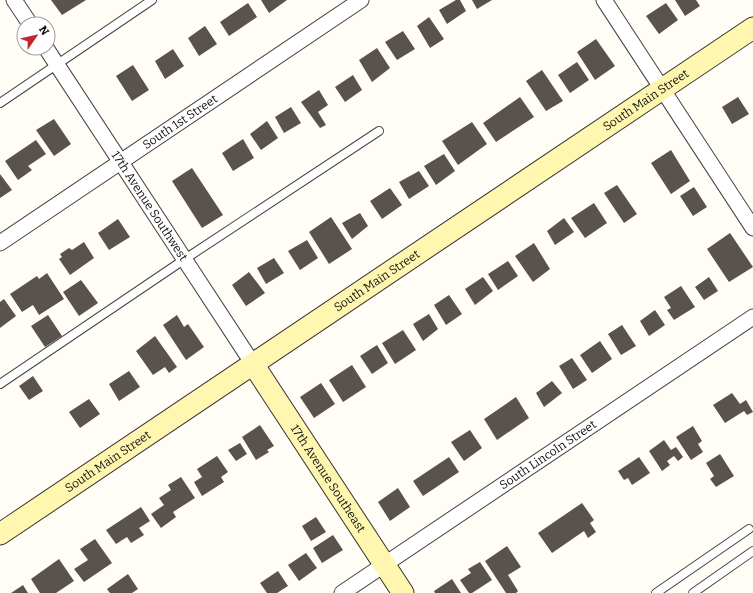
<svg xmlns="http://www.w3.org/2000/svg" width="753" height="593" viewBox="0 0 753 593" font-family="Bitter,serif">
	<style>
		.building { fill: #5a524d }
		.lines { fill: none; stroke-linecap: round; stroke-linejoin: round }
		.lane-casing { stroke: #444; stroke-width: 10 }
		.street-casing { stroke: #444; stroke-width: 17 }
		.secondary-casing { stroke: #333; stroke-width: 23 }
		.lane { stroke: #fff; stroke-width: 8 }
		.street { stroke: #fff; stroke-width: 15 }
		.secondary { stroke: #fff6b0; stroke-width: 21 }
		.labels { text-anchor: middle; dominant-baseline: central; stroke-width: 4; stroke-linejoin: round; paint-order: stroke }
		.street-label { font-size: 12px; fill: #111; stroke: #fff }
	</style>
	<rect width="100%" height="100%" fill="#fffdf5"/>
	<path class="building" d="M 51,0 L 86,0 L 62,15 Z
		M 261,0 L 287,0 L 269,13 Z
		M 456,0 L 460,0 L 466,11 L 447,24 L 439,10 Z
		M 472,0 L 492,0 L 477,9 Z
		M 675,0 L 696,0 L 700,6 L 685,16 Z
		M 248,3 L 257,17 L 229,36 L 220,22 Z
		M 666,3 L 678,20 L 659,34 L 646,16 Z
		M 429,17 L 444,39 L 430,48 L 417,26 Z
		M 205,26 L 217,44 L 199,56 L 188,38 Z
		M 403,31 L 415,49 L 397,60 L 385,42 Z
		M 596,39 L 615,66 L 595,80 L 577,52 Z
		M 377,48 L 390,68 L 372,82 L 359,60 Z
		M 173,49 L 184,66 L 165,79 L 155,61 Z
		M 577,62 L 589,80 L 570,93 L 558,75 Z
		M 133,65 L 149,90 L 132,101 L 116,76 Z
		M 542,70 L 563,101 L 546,111 L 526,81 Z
		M 353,75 L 362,90 L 345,102 L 335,87 Z
		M 319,90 L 328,105 L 318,112 L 326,125 L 320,128 L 301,102 Z
		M 520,97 L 534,117 L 496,142 L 483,123 Z
		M 738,97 L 749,114 L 732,124 L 722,107 Z
		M 291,107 L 301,123 L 284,133 L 275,117 Z
		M 54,119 L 71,144 L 54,156 L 36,130 Z
		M 267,121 L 278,138 L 261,150 L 250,134 Z
		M 472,122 L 487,144 L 458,165 L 442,141 Z
		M 243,139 L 254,158 L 233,171 L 222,153 Z
		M 36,140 L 46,154 L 28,166 L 32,170 L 18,180 L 5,161 Z
		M 671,150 L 690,181 L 671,194 L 651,163 Z
		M 444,154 L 455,171 L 436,185 L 424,166 Z
		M 192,168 L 223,215 L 202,228 L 172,181 Z
		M 419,171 L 429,186 L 409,199 L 399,182 Z
		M 0,174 L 12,190 L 0,198 Z
		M 617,185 L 637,214 L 624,223 L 604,193 Z
		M 694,187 L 707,207 L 693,216 L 680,196 Z
		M 390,188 L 402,205 L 382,219 L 370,201 Z
		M 594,203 L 607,223 L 585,238 L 571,218 Z
		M 360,213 L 368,226 L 352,239 L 342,223 Z
		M 331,217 L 352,249 L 329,264 L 309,232 Z
		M 564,218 L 574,232 L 555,245 L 547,231 Z
		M 118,219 L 130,237 L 109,250 L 98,233 Z
		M 730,233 L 753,267 L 729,282 L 707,249 Z
		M 307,240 L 318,258 L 300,270 L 288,251 Z
		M 84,242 L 94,258 L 70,275 L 59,259 L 62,257 L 60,254 L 69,248 L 72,250 Z
		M 534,243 L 550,269 L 533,282 L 515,256 Z
		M 274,258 L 284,273 L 266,284 L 257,268 Z
		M 508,261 L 518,276 L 498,290 L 488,274 Z
		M 249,272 L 265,293 L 246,306 L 232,285 Z
		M 47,273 L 64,299 L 39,315 L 33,305 L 22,312 L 10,294 L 37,276 L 39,279 Z
		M 483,277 L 493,291 L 475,305 L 465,289 Z
		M 709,277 L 718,291 L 704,300 L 695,287 Z
		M 81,280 L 98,303 L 79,316 L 63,292 Z
		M 681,286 L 695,307 L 674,320 L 667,310 L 671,308 L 664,297 Z
		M 449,295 L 462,314 L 446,325 L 434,305 Z
		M 4,299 L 16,316 L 0,328 L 0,302 Z
		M 655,310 L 665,325 L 649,336 L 640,321 Z
		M 429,314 L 438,329 L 423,341 L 413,324 Z
		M 48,315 L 62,336 L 45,347 L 31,326 Z
		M 177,315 L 184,327 L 188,324 L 204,347 L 186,360 L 163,325 Z
		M 622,325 L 636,346 L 621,355 L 608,334 Z
		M 403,330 L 416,350 L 395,364 L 382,343 Z
		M 155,336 L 177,367 L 169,373 L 165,367 L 153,375 L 136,351 Z
		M 600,341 L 612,359 L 592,373 L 580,355 Z
		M 377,345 L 388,363 L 372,374 L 360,356 Z
		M 572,358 L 587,380 L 573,389 L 559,366 Z
		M 352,365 L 366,387 L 343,402 L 329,380 Z
		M 129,371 L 140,387 L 119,401 L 109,384 Z
		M 33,376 L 43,391 L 29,400 L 19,386 Z
		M 552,381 L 562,393 L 544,407 L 536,393 Z
		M 321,383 L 335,404 L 314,418 L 300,397 Z
		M 732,393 L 740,404 L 746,400 L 753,412 L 747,415 L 744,411 L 725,423 L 713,405 Z
		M 516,397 L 529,418 L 497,440 L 484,419 Z
		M 89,399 L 100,414 L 80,428 L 69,412 Z
		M 260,425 L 274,446 L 267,450 L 269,452 L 256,460 L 242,437 Z
		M 693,426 L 702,441 L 698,444 L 703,452 L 691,460 L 676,437 Z
		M 470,430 L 482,448 L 464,461 L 451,442 Z
		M 664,440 L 671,450 L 676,447 L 683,457 L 678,461 L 674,456 L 667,461 L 670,465 L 662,471 L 649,451 Z
		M 240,443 L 247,454 L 236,461 L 228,450 Z
		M 720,454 L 734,476 L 716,487 L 710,479 L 714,476 L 706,463 Z
		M 217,456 L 228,472 L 221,477 L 224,482 L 202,496 L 194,482 L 202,477 L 197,469 Z
		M 449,457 L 459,472 L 423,496 L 413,481 Z
		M 639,457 L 650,473 L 632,485 L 628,478 L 624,480 L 618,471 Z
		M 181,477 L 195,498 L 173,512 L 176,517 L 161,528 L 151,514 L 164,505 L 159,498 L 171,490 L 168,485 Z
		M 398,488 L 410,507 L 390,521 L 378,502 Z
		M 582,503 L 594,520 L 590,523 L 596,532 L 588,538 L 584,531 L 552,553 L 538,533 Z
		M 141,507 L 150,521 L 139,528 L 144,535 L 131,543 L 127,537 L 116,544 L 106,530 Z
		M 316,517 L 326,532 L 311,541 L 302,526 Z
		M 333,535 L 343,550 L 322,563 L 313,548 Z
		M 95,539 L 112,563 L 84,582 L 74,569 L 88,560 L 80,549 Z
		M 507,546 L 521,567 L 508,575 L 518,591 L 516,593 L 506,593 L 485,561 Z
		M 306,553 L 317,568 L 299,581 L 288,565 Z
		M 59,559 L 74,581 L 56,593 L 40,593 L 31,579 Z
		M 480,562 L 492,580 L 472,593 L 469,593 L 460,580 L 471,573 L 468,569 Z
		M 278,571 L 288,586 L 277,593 L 267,593 L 260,583 Z
		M 128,574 L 138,589 L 132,593 L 110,593 L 107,589 Z
		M 452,579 L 461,593 L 435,593 L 434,591 Z
		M 23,585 L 28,593 L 11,593 Z"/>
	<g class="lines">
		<g class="lane-casing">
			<path id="lane" d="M 0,103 L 152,0
				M 0,384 L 185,259 L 379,131
				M 656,593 L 749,529
				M 693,593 L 753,551"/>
		</g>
		<g class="street-casing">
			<g id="street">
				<path d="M 14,0 L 30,24"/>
				<path d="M 604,0 L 753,228"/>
				<path id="s1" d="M 46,48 L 253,364"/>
				<path id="s2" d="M 0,243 L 361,0"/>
				<path id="s3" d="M 342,593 L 753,317"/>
			</g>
		</g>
		<g class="secondary-casing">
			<g id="secondary">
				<path id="s4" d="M 253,364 L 403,593"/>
				<path id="s5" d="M 0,534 L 753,28"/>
			</g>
		</g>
		<use href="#lane" class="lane"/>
		<use href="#street" class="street"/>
		<use href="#secondary" class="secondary"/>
	</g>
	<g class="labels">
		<g class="street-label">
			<text stroke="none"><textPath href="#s5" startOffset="778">South Main Street</textPath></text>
			<text stroke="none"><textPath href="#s2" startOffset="217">South 1st Street</textPath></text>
			<text stroke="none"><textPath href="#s1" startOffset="189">17th Avenue Southwest</textPath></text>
			<text stroke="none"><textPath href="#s5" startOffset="454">South Main Street</textPath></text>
			<text stroke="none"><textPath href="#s3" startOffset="248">South Lincoln Street</textPath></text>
			<text stroke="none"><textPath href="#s5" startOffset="130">South Main Street</textPath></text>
			<text stroke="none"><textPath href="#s4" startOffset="137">17th Avenue Southeast</textPath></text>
		</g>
	</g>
	<g transform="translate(36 36) rotate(56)"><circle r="19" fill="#ffffff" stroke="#a0a0a0"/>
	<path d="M0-3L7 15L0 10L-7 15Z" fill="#c4262e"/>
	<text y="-6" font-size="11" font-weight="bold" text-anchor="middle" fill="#111111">N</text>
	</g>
</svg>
